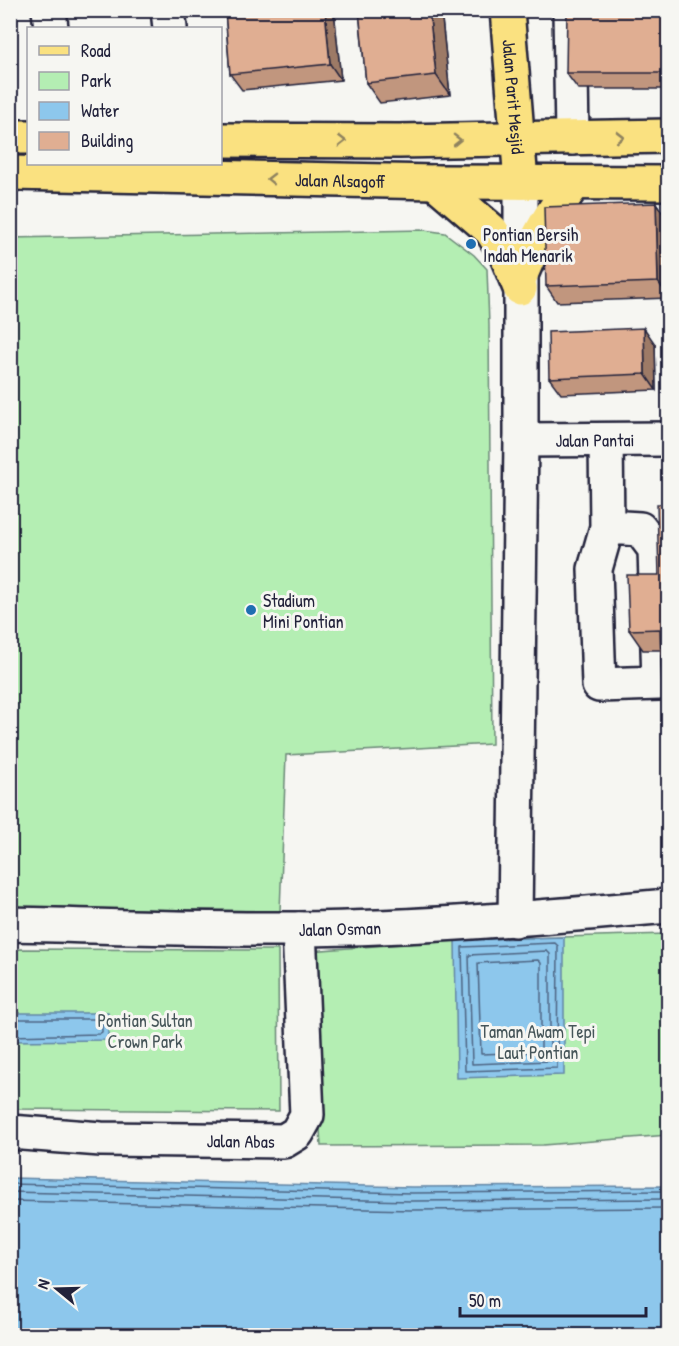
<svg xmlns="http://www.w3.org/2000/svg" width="679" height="1346" viewBox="0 0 679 1346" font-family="'Patrick Hand',sans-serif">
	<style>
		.green { fill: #b4eeb3; stroke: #6b8877; stroke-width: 1.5 }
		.water { fill: #8dc7ec; stroke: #6285a5; stroke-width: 1.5 }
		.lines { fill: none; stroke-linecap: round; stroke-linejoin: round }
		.shore { stroke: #4d6482; stroke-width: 1.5 }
		.minor-casing { stroke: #22223b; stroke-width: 38 }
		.major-casing { stroke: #22223b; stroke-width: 38 }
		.highway-casing { stroke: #22223b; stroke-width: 38 }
		.minor { stroke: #f6f6f2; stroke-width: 33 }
		.major { stroke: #fae180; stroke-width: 33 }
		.highway { stroke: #fae180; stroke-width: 33 }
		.wall { fill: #c1967e; stroke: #22223b; stroke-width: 1.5 }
		.shaded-wall { fill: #9d7a66; stroke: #22223b; stroke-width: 1.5 }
		.building { fill: #e0ae92; stroke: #22223b; stroke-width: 1.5 }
		.oneway { stroke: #8e825e }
		.poi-dot { fill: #1f6fb2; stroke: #f6f6f2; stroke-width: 2 }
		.labels { text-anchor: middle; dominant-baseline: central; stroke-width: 6; stroke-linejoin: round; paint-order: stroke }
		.street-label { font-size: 18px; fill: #22223b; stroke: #f6f6f2 }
		.poi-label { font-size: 18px; fill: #22223b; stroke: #f6f6f2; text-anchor: start }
		.park-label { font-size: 18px; fill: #465559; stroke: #f6f6f2 }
	</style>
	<rect width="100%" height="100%" fill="#f6f6f2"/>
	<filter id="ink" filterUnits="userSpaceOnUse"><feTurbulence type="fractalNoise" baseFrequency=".0167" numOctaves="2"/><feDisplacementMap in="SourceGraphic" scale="12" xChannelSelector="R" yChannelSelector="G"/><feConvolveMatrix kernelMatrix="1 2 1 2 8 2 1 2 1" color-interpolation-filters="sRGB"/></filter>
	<g filter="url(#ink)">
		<path class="green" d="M 424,230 L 445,233 L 474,255 L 487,269 L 489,325 L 492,744 L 286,755 L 280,911 L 11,908 L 10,238 Z
			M 668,934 L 668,1135 L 543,1145 L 321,1146 L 309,951 L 455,940 Z
			M 11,949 L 278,950 L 279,1111 L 11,1109 Z"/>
		<path class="water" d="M 564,937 L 564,1075 L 457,1078 L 455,940 Z
			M 11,1013 L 108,1013 L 108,1040 L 11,1041 Z
			M 11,1178 L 412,1187 L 668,1186 L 668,1335 L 11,1335 Z"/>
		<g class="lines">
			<path class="shore" d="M 555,943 L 558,946 L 557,1068 L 465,1071 L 462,947 Z
				M 547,951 L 550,954 L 550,1061 L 472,1064 L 469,955 Z
				M 538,960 L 541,963 L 541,1052 L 481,1054 L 478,963 Z
				M 10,1019 L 99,1019 L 102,1022 L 102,1032 L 99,1034 L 10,1036
				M 10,1184 L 412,1193 L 668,1191
				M 10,1192 L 411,1201 L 668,1199
				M 10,1201 L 411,1210 L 668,1208"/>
			<g class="minor-casing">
				<g id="minor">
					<path d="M 49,10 L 51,28"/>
					<path d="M 168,10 L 170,28"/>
					<path d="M 570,10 L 572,138"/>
					<path id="s1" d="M 521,440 L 668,439"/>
					<path d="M 606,440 L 607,527 L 595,569 L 599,685 L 659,683 L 655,549 L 640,529 L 607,527"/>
					<path d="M 515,920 L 521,440 L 521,182"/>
					<path id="s2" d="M 10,924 C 106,926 201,930 297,929 C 421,928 545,917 668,906"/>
					<path id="s3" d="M 10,1132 L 101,1139 L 284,1141 L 297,1133 L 307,1115 L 299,929"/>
				</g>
			</g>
			<g class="major-casing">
				<g id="major">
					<path id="s4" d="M 507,10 L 521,182"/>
				</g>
			</g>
			<g class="highway-casing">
				<g id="highway">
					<path d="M 10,137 L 28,137"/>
					<path d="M 220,140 L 399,141 L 668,136"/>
					<path id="s5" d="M 10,173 L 435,182 L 668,183"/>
					<path d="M 435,182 L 491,230 L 506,254 L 520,288"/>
					<path d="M 520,277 C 533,245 548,215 571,188"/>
				</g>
			</g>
			<use href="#minor" class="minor"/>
			<use href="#major" class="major"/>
			<use href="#highway" class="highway"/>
		</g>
		<path class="wall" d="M 225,10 L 334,10 L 341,80 L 242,90 L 230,74 Z
			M 359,10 L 441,10 L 450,95 L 380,103 L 366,83 Z
			M 669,10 L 669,89 L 578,89 L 566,73 Z
			M 656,203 L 667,219 L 669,298 L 557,302 L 546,286 Z
			M 655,344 L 656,390 L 561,394 L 549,378 Z
			M 669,504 L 669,759 L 664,752 L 661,650 L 643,650 L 629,630 L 659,575 Z"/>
		<path class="shaded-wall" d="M 325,10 L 334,10 L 341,80 L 330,64 Z
			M 429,10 L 441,10 L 450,95 L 436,75 Z
			M 656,203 L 667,219 L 669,297 L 658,282 Z
			M 644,328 L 655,344 L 656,390 L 645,374 Z"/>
		<path class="building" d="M 225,10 L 325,10 L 330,64 L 230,74 Z
			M 359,10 L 429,10 L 436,75 L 366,83 Z
			M 567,10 L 669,10 L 669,73 L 566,73 Z
			M 656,203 L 658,282 L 546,286 L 544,207 Z
			M 644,328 L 645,374 L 549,378 L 548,332 Z
			M 657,504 L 669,504 L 669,752 L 664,752 L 660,629 L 629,630 L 627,575 L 659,575 Z"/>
		<defs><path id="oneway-chevron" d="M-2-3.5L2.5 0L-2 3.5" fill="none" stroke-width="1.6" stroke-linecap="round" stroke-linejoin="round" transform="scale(1.5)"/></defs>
		<g class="oneway">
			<use href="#oneway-chevron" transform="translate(620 137) rotate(-1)"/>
			<use href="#oneway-chevron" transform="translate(457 140) rotate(-1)"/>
			<use href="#oneway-chevron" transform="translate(342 141)"/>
			<use href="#oneway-chevron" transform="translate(271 179) rotate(-179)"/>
		</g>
	</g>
	<g class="poi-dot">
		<circle cx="471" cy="244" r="6"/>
		<circle cx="251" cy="610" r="6"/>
	</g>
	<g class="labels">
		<g class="street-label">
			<text stroke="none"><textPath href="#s4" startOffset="87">Jalan Parit Mesjid</textPath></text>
			<text stroke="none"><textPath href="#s5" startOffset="330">Jalan Alsagoff</textPath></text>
			<text stroke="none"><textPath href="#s1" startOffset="74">Jalan Pantai</textPath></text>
			<text stroke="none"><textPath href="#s2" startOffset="330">Jalan Osman</textPath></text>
			<text stroke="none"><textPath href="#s3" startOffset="231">Jalan Abas</textPath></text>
		</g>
		<g class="poi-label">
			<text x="483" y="234">Pontian Bersih<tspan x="483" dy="21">Indah Menarik</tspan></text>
			<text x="263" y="600">Stadium<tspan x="263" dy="21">Mini Pontian</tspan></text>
		</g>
		<g class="park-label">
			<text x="145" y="1020">Pontian Sultan<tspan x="145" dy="21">Crown Park</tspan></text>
			<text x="538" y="1031">Taman Awam Tepi<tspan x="538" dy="21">Laut Pontian</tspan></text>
		</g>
	</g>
	<rect width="679" height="1346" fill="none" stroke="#f6f6f2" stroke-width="36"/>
	<rect x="18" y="18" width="643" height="1310" fill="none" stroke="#22223b" stroke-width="2" filter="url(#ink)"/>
	<rect x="27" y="27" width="195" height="138" fill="#f6f6f2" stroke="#a1a1a9" stroke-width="1.5"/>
	<rect x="39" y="46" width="30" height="9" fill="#fae180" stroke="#a1a1a9" stroke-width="1.5"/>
	<text x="81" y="57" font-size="18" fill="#22223b">Road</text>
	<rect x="39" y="72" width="30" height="18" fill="#b4eeb3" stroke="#a1a1a9" stroke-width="1.5"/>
	<text x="81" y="87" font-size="18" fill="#22223b">Park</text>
	<rect x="39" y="102" width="30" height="18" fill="#8dc7ec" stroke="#a1a1a9" stroke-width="1.5"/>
	<text x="81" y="117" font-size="18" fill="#22223b">Water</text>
	<rect x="39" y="132" width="30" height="18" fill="#e0ae92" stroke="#a1a1a9" stroke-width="1.5"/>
	<text x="81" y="147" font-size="18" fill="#22223b">Building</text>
	<g transform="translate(57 1289) rotate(289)" stroke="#f6f6f2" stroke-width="4.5" paint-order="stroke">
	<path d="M0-4.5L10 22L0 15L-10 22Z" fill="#22223b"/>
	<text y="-9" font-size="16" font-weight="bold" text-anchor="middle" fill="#22223b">N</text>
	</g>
	<path d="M460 1307v9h186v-9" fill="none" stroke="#22223b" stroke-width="3"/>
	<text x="469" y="1307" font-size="18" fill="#22223b" stroke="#f6f6f2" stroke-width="4.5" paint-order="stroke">50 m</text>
</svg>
